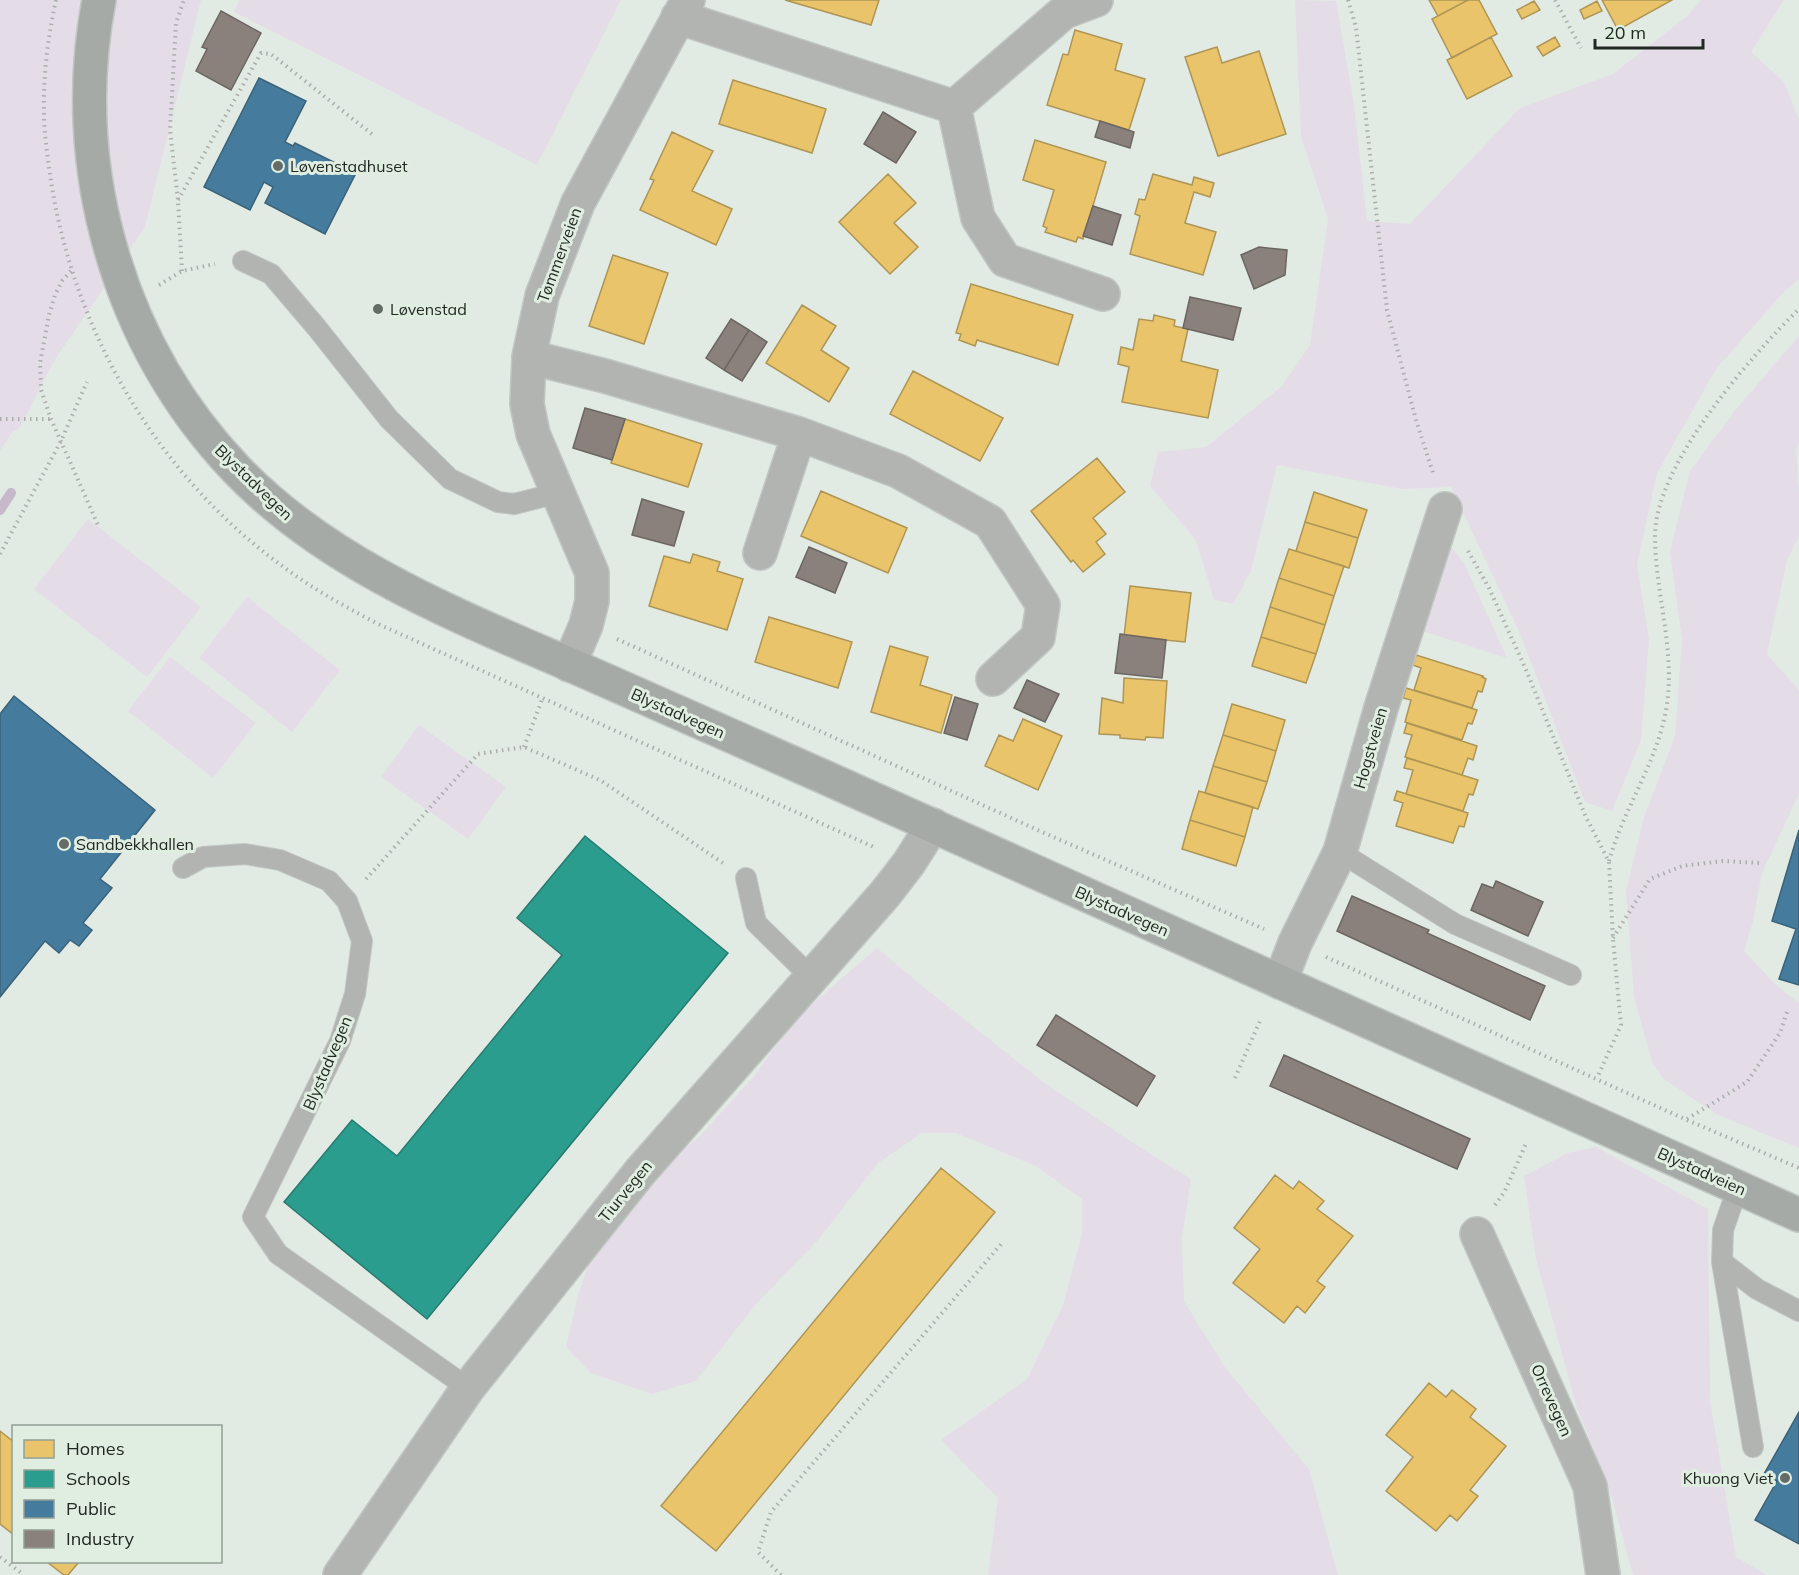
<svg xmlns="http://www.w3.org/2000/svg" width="1799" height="1575" viewBox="0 0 1799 1575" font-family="Mulish,sans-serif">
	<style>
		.green { fill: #e4dde8 }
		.homes { fill: #e9c46a; stroke: #ad9555; stroke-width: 1.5 }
		.schools { fill: #2a9d8f; stroke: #287a6f; stroke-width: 1.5 }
		.public { fill: #457b9d; stroke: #3a6278; stroke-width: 1.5 }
		.industry { fill: #8a817c; stroke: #6b6661; stroke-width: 1.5 }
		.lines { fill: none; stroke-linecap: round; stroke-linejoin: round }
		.stream { stroke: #c7b8cc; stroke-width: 10 }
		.lane-casing { stroke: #c0c6c2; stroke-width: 22 }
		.street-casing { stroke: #c0c6c2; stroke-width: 36 }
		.secondary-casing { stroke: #c0c6c2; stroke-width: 36 }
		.path { stroke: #abaeab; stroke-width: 4; stroke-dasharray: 1.5 4.5; stroke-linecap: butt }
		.lane { stroke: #b2b4b2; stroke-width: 20 }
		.street { stroke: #b2b4b2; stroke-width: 33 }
		.secondary { stroke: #a6aaa7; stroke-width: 33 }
		.poi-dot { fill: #656c67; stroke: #dfeee1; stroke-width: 2 }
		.labels { text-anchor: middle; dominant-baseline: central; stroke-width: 6; stroke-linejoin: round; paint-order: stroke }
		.poi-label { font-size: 16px; fill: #222823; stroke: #dfeee1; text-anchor: start }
		.street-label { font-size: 16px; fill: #222823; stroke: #dfeee1 }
	</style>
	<rect width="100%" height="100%" fill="#e2eae4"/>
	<path class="green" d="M 0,0 L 201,0 L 145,227 L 54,361 L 19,429 L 12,432 L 0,451 Z
		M 240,0 L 621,0 L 537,165 L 234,12 Z
		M 1295,0 L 1336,1 L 1354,104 L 1367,221 L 1410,224 L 1520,108 L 1613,74 L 1686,17 L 1701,0 L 1784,0 L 1751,52 L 1784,82 L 1799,120 L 1799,279 L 1782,294 L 1716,369 L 1657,473 L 1637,565 L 1649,639 L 1641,740 L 1612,811 L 1585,802 L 1518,629 L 1451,487 L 1402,489 L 1277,465 L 1251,571 L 1233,604 L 1214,600 L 1196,540 L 1150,486 L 1158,452 L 1206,447 L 1282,386 L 1310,345 L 1328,219 L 1301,136 Z
		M 1799,336 L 1799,443 L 1796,448 L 1799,493 L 1799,536 L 1787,560 L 1767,654 L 1799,690 L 1799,794 L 1762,873 L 1753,921 L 1744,951 L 1775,984 L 1799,1003 L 1799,1148 L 1716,1114 L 1664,1079 L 1652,1062 L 1634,996 L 1626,892 L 1643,820 L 1675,736 L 1682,640 L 1670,552 L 1690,471 L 1737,408 Z
		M 88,519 L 201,607 L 147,677 L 34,589 Z
		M 1447,541 L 1465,565 L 1507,658 L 1419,630 Z
		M 247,597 L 340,670 L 292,732 L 199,658 Z
		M 170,657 L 256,723 L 213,778 L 128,711 Z
		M 419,725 L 506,787 L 468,839 L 381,777 Z
		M 877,948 L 921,985 L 1047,1085 L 1130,1141 L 1191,1179 L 1182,1238 L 1184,1301 L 1224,1366 L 1309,1469 L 1338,1575 L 988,1575 L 998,1498 L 941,1440 L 1027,1379 L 1063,1306 L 1082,1233 L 1082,1199 L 1036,1166 L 956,1133 L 922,1133 L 878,1163 L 818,1240 L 756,1304 L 696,1381 L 652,1394 L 591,1373 L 566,1347 L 578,1295 L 597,1238 L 638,1185 L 699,1137 L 754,1076 L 797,1017 Z
		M 1596,1147 L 1708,1209 L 1710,1400 L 1736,1557 L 1767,1575 L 1633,1575 L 1610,1491 L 1576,1405 L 1536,1259 L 1524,1176 L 1568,1153 Z"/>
	<path class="homes" d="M 785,0 L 879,0 L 871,25 Z
		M 1429,0 L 1468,0 L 1438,16 Z
		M 1468,0 L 1479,0 L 1497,34 L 1452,58 L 1432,19 Z
		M 1602,0 L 1672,0 L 1618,30 Z
		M 1534,1 L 1540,10 L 1522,19 L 1517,10 Z
		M 1597,1 L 1602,11 L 1584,19 L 1580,10 Z
		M 1075,30 L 1122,44 L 1115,70 L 1145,79 L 1129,130 L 1047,105 L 1063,54 L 1068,55 Z
		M 1491,37 L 1512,76 L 1467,99 L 1447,60 Z
		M 1555,37 L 1560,46 L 1543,56 L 1537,47 Z
		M 1217,47 L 1222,63 L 1259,51 L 1286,134 L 1218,156 L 1185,57 Z
		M 733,80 L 826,109 L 812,153 L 719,124 Z
		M 672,132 L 713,151 L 692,191 L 732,209 L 716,245 L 640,210 L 654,180 L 650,179 Z
		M 1035,140 L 1106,162 L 1083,239 L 1078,237 L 1076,242 L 1045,232 L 1047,228 L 1043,226 L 1054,190 L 1023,180 Z
		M 888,174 L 916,203 L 894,223 L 918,247 L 890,274 L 839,222 Z
		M 1153,174 L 1192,185 L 1194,177 L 1214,183 L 1210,197 L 1194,192 L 1185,223 L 1216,232 L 1203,275 L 1130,254 L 1140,216 L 1135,214 L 1139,199 L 1145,200 Z
		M 613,255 L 668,273 L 644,344 L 589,326 Z
		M 971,284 L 1073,315 L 1058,365 L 977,340 L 975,346 L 959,340 L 961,334 L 956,333 Z
		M 802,305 L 836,326 L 821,350 L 849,368 L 829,402 L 766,363 Z
		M 1154,315 L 1175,320 L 1174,326 L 1188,329 L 1181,361 L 1218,370 L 1208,418 L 1122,402 L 1129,367 L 1118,364 L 1121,347 L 1133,350 L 1139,319 L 1153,321 Z
		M 913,371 L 1003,418 L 980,461 L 890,414 Z
		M 625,419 L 702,444 L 688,487 L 611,463 Z
		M 1097,458 L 1125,492 L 1093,518 L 1106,534 L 1096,542 L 1105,554 L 1083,572 L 1073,560 L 1071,562 L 1031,511 Z
		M 821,491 L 907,528 L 888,573 L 801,536 Z
		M 1314,492 L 1367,510 L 1358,538 L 1305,522 Z
		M 1305,522 L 1358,538 L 1349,568 L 1296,551 Z
		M 1289,549 L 1344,566 L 1334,596 L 1279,578 Z
		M 693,554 L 720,562 L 717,571 L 743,579 L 727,630 L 649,606 L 664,556 L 690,563 Z
		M 1279,578 L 1334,596 L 1325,625 L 1270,607 Z
		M 1130,586 L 1191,593 L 1185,642 L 1124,636 Z
		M 1270,607 L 1325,625 L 1316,654 L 1261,637 Z
		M 769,617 L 852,642 L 838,688 L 755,662 Z
		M 1261,637 L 1316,654 L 1306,683 L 1252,666 Z
		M 890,646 L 928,657 L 920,685 L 952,695 L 941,733 L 871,712 Z
		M 1416,655 L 1483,676 L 1482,677 L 1486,679 L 1482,692 L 1478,691 L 1472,708 L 1414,690 L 1421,668 L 1413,665 Z
		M 1124,678 L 1167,681 L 1163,738 L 1146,737 L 1145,740 L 1120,738 L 1120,735 L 1099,734 L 1102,698 L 1123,703 Z
		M 1406,688 L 1477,710 L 1472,724 L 1468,723 L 1462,740 L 1405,722 L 1411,700 L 1403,698 Z
		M 1232,704 L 1285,720 L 1276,751 L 1223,735 Z
		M 1023,719 L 1062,736 L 1038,790 L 985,766 L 999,735 L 1013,741 Z
		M 1407,723 L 1477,746 L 1473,760 L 1468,758 L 1462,775 L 1405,757 L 1412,735 L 1404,733 Z
		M 1223,735 L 1276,751 L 1267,782 L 1213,766 Z
		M 1407,758 L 1478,780 L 1473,795 L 1469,794 L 1463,811 L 1406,794 L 1413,770 L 1404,768 Z
		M 1213,766 L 1267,782 L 1258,809 L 1205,793 Z
		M 1199,791 L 1253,807 L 1245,837 L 1190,820 Z
		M 1397,791 L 1468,813 L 1464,827 L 1459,826 L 1453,843 L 1396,826 L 1403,803 L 1394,800 Z
		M 1190,820 L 1245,837 L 1236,866 L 1182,849 Z
		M 941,1168 L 995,1212 L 716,1551 L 661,1506 Z
		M 1275,1175 L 1293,1189 L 1299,1181 L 1324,1201 L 1317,1209 L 1353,1236 L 1317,1281 L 1325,1287 L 1305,1313 L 1297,1306 L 1284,1323 L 1233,1283 L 1260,1249 L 1234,1228 Z
		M 1429,1383 L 1446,1397 L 1452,1390 L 1476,1409 L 1470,1417 L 1506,1446 L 1470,1490 L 1478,1496 L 1457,1521 L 1450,1515 L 1436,1531 L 1386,1491 L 1413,1457 L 1386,1435 Z
		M 0,1431 L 14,1442 L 14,1535 L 0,1524 Z
		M 47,1562 L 79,1562 L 68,1575 L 64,1575 Z"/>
	<path class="schools" d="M 585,836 L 728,953 L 427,1319 L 284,1202 L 352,1120 L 397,1156 L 562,955 L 517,918 Z"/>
	<path class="public" d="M 259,78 L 306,101 L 285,142 L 293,146 L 295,143 L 356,173 L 325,234 L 265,203 L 273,187 L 264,182 L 250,210 L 204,187 Z
		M 14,696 L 155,810 L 100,879 L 112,888 L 83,923 L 92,930 L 79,946 L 70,940 L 59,953 L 45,941 L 0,997 L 0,714 Z
		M 1799,830 L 1799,985 L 1779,979 L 1796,929 L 1772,921 Z
		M 1799,1412 L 1799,1544 L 1755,1520 L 1777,1481 L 1764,1474 Z"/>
	<path class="industry" d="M 221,11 L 261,33 L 231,90 L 196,71 L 207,49 L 202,47 Z
		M 883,112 L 916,132 L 896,163 L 864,144 Z
		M 1100,121 L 1134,132 L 1130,148 L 1095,137 Z
		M 1093,206 L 1121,215 L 1112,245 L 1083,236 Z
		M 1259,247 L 1287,250 L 1285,275 L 1254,289 L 1241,255 Z
		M 1190,297 L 1241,308 L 1233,340 L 1183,328 Z
		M 731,319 L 749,330 L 724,370 L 706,358 Z
		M 749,330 L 767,342 L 742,381 L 724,370 Z
		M 585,408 L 625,419 L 612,460 L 573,448 Z
		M 642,499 L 684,512 L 674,546 L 632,535 Z
		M 809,547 L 847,563 L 835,593 L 796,577 Z
		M 1120,634 L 1166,640 L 1162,678 L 1115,673 Z
		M 1027,680 L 1059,694 L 1045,722 L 1014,708 Z
		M 955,697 L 978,704 L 967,740 L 944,733 Z
		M 1496,881 L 1543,902 L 1528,936 L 1471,910 L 1482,884 L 1493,888 Z
		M 1352,896 L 1429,930 L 1427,933 L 1545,986 L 1530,1020 L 1337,931 Z
		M 1056,1015 L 1155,1076 L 1137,1106 L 1037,1045 Z
		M 1284,1055 L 1470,1139 L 1457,1169 L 1270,1086 Z"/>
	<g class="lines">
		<path class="stream" d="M 0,510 L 11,493"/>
		<g class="lane-casing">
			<path id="lane" d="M 243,261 L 271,274 L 317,328 L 389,419 L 450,479 L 498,502 L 514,504 L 558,493
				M 1340,852 L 1455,924 L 1571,975
				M 183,868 L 203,857 L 245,854 L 280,860 L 329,881 L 347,901 L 362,941 L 355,994 L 340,1041 L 253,1217 L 278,1254 L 468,1388
				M 746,878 L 756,923 L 811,977
				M 1738,1187 L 1723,1230 L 1722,1262 L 1757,1289 L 1799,1311
				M 1722,1262 L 1753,1447"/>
		</g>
		<g class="street-casing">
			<path id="street" d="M 678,17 L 954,107 L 978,218 L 1005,260 L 1103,294
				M 954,107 L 1064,12 L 1096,0
				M 529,357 L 605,376 L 799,434 L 898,471 L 990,522 L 1043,605 L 1038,637 L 993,679
				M 760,553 L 799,434
				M 569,665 L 586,625 L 592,601 L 592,573 L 533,434 L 527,404 L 529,357 L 542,296 L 578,203 L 688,0
				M 1280,982 L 1295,943 L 1340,852 L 1381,708 L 1445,509
				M 1477,1234 L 1590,1486 L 1603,1575
				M 340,1575 L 468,1388 L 523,1319 L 640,1172 L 885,894 L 909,863 L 933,825"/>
		</g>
		<g class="secondary-casing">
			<path id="secondary" d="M 99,0 C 67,167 118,345 236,469 C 325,562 448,612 564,662 C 650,700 736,738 822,776 C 1148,921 1473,1069 1799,1215"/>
		</g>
		<path class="path" d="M 56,0 C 48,37 43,75 44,113 C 44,135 48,159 51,181 C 74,331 157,475 281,565 C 311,588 344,606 378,624 L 876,848
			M 1348,0 L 1356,27 L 1387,310 L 1416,420 L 1434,476
			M 1555,0 L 1581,48
			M 178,200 L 261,53 L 271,54 L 373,135
			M 71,271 L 62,281 L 55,295 L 49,315 L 40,363 L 41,390 L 51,419 L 98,525
			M 182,271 L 178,200 L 170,130 L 176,23 L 184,0
			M 159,285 L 182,271 L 215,264
			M 0,419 L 51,419
			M 1468,551 L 1489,588 L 1527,672 L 1585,815 L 1609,862 L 1613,939 L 1621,1025 L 1597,1078
			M 0,554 L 61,441 L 87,382
			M 617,639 L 1042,832 L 1264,929
			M 524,747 L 543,697
			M 1609,861 C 1624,807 1659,760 1667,704 C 1675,648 1655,592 1655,536 C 1655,465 1750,357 1799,309
			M 366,879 L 478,754 L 524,747 L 600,780 L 723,863
			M 1613,938 L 1650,879 L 1682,866 L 1723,861 L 1760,863
			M 1326,957 L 1687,1120 L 1799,1168
			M 1235,1078 L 1260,1021
			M 1687,1119 L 1747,1082 L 1780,1033 L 1788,1009
			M 1495,1205 L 1505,1191 L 1527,1141
			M 0,1557 L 24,1575
			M 781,1575 L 758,1552 L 771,1512 L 1003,1242"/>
		<use href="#lane" class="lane"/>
		<use href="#street" class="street"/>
		<use href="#secondary" class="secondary"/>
	</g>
	<g class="poi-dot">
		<circle cx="278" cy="166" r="6"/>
		<circle cx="378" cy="309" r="6"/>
		<circle cx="64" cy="844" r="6"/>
		<circle cx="1785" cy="1478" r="6"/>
	</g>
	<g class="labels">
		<g class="poi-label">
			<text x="290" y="166">Løvenstadhuset</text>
			<text x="390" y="309">Løvenstad</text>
			<text x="76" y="844">Sandbekkhallen</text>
			<text x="1773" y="1478" text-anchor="end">Khuong Viet</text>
		</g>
		<g class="street-label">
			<text transform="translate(559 255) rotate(-70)">Tømmerveien</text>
			<text transform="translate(254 482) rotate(44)">Blystadvegen</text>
			<text transform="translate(678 713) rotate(24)">Blystadvegen</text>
			<text transform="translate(1370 748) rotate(-74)">Hogstveien</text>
			<text transform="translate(1122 911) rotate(24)">Blystadvegen</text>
			<text transform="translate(327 1063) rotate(-67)">Blystadvegen</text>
			<text transform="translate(1702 1171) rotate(24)">Blystadveien</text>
			<text transform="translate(625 1191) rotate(-51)">Tiurvegen</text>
			<text transform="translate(1552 1400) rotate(66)">Orrevegen</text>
		</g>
	</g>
	<rect x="12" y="1425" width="210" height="138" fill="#dfeee1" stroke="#939f95" stroke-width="1.5"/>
	<rect x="24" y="1440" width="30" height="18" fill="#e9c46a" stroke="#939f95" stroke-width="1.5"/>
	<text x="66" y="1455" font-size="18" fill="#222823">Homes</text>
	<rect x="24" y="1470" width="30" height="18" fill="#2a9d8f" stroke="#939f95" stroke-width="1.5"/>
	<text x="66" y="1485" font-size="18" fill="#222823">Schools</text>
	<rect x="24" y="1500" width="30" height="18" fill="#457b9d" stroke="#939f95" stroke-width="1.5"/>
	<text x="66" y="1515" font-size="18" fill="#222823">Public</text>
	<rect x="24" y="1530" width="30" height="18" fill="#8a817c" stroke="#939f95" stroke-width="1.5"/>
	<text x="66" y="1545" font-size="18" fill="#222823">Industry</text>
	<path d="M1595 39v9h108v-9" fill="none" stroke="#222823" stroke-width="3"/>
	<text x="1604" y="39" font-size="18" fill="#222823" stroke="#dfeee1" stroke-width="4.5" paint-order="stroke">20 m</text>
</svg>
